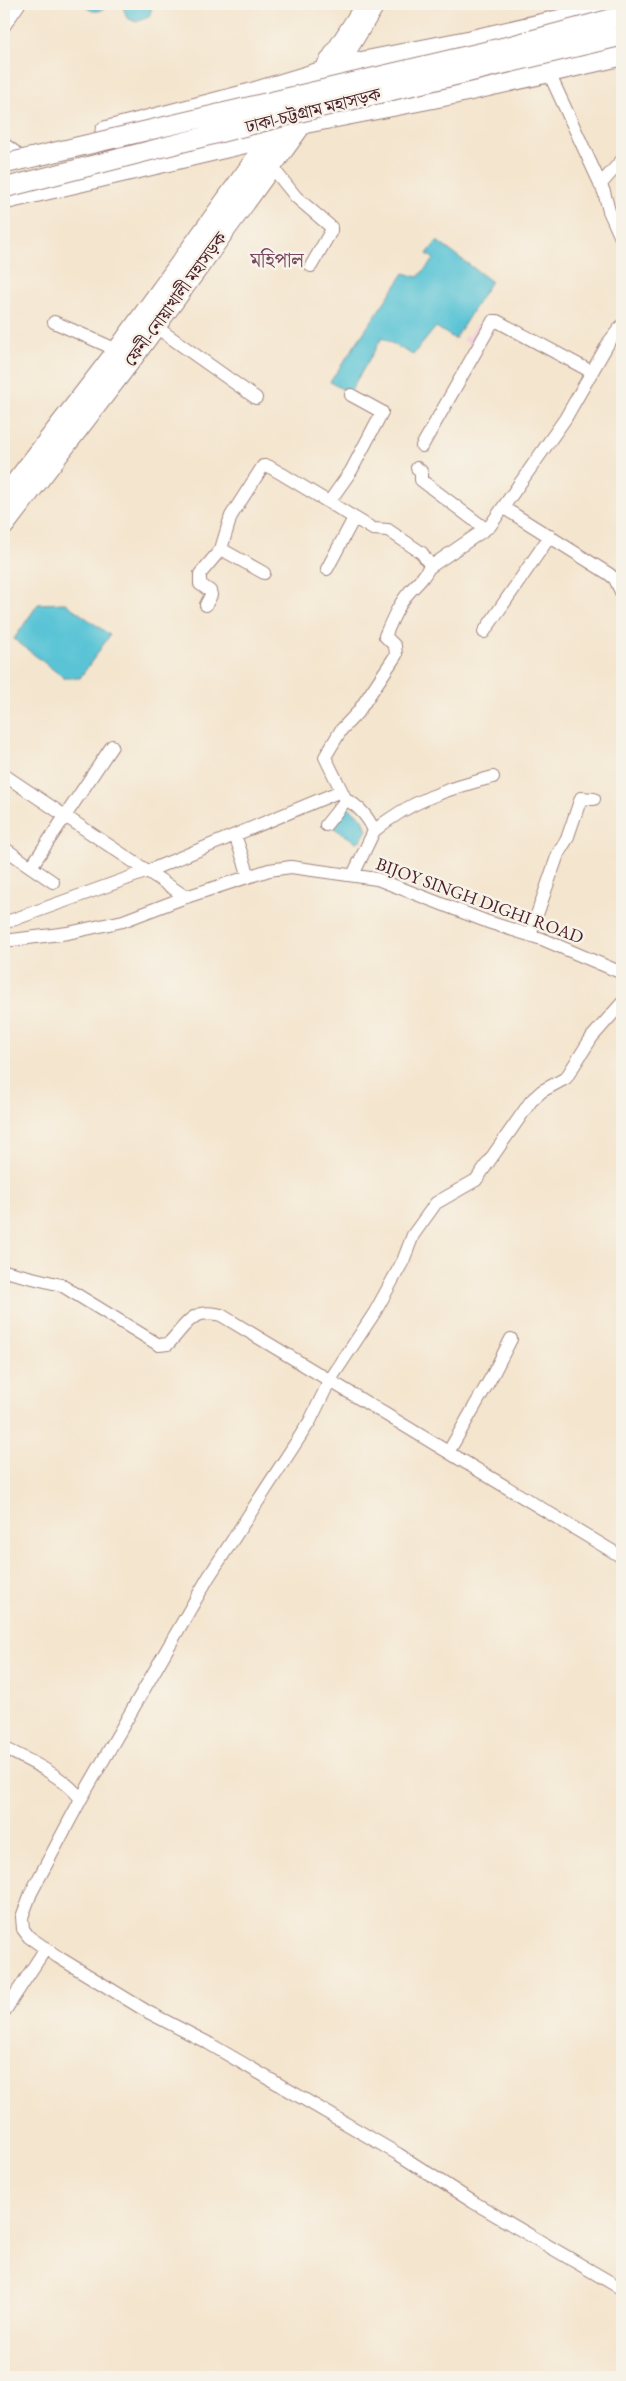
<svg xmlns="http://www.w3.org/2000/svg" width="626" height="2381" viewBox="0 0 626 2381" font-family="'EB Garamond','Noto Serif Bengali',serif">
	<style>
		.built { fill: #f3cfdf }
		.water { fill: #5ac4d6; stroke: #527280 }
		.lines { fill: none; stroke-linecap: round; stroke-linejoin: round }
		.minor-casing { stroke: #9f827c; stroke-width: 14 }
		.major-casing { stroke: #9f827c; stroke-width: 18 }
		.highway-casing { stroke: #9f827c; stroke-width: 21 }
		.minor { stroke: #fff; stroke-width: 12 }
		.major { stroke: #fff; stroke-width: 16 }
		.highway { stroke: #fff; stroke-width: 19 }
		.highway-bridge-casing { stroke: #9f827c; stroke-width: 21; stroke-linecap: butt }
		.highway-bridge { stroke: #fff; stroke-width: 19 }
		.labels { text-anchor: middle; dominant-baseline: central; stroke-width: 5; stroke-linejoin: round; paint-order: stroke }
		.street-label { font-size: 18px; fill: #4a1f2b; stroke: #f7f3e8 }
		.quarter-label { font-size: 20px; fill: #784763; stroke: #f7f3e8 }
	</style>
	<rect width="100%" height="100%" fill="#f7f3e8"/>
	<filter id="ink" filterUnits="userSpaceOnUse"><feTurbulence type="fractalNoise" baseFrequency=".02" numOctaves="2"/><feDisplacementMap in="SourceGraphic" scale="10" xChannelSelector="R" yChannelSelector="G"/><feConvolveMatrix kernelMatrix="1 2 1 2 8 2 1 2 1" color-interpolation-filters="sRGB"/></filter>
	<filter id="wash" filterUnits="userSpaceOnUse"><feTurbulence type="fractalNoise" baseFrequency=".0096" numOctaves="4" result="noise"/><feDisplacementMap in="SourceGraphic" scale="20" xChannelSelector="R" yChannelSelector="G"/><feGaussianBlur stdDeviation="1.12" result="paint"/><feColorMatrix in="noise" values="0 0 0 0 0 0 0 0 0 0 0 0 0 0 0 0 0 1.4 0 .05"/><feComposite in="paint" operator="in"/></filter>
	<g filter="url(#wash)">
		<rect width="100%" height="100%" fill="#f4e5ce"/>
		<path class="built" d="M 477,324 L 486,329 L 475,348 L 463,340 L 465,336 L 469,338 Z"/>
		<path class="water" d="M 83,4 L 109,4 C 101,14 90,13 83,4 Z
			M 122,4 L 153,4 L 149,17 L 136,22 L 127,18 Z
			M 437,241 L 491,281 L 455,339 L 436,327 L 413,355 L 382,338 L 349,393 L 330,382 L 404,273 L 418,277 L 434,259 L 427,254 Z
			M 65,603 L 110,635 L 80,678 L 64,678 L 14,639 L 38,604 Z
			M 346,805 L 363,819 L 367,830 L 361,840 L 356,842 L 331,826 Z"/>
	</g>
	<g filter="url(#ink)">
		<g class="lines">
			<g class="minor-casing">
				<path id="minor" d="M 4,26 L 19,4
					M 549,73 L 604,192 L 609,211 L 622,240
					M 4,144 L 15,152
					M 272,167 L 296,197 L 331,227 L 331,231 L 311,266
					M 600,185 L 622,160
					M 54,322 L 124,353
					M 156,327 L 256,398
					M 422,446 L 493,321 L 497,321 L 592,372
					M 417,468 L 421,471 L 421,480 L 483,527 L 487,528 L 490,526 L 565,419 L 609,342 L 622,325
					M 329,502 L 351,471 L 382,412 L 351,395
					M 504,508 L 609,574 L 615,579 L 622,594
					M 221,549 L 264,573
					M 430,567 L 487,528
					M 327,569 L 354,518
					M 206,605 L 211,595 L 210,591 L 200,584 L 200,574 L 221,549 L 231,516 L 263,466 L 268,466 L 282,474 L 373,529 L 388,530 L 422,553 L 430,565 C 426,575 419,582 411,590 C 399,603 392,620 385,636 L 395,646 L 396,655 L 358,712 L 341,730 L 325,757 L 346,800
					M 484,632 L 550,536
					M 4,775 L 186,897
					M 326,825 L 346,800 C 358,805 369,818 374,831 L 353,875
					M 374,831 C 409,801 450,788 493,777
					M 235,835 L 249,876
					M 4,848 L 31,867
					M 53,882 L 31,867 L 112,746
					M 4,923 L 148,871 L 341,791
					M 530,935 L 558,854 L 567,839 L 581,798 L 594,799
					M 4,941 L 68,933 L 123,921 L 186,897 L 269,870 L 291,867 L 377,879 L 488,922 L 542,939 L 622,973
					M 622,1003 L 592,1037 L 566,1078 L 542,1091 L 531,1101 L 476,1180 L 436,1203 L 413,1235 L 403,1261 L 375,1312 L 330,1380 L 310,1421 L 208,1578 L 81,1799 L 31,1893 L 22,1917 L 23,1929 L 29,1937 L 58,1957 L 148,2012 L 208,2043 L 398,2154 L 473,2202 L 622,2289
					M 4,1271 L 61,1285 L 159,1345 L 168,1344 C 186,1326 191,1307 221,1315 L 622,1557
					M 449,1451 L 492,1376 L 511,1339
					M 4,1748 C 30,1761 63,1776 81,1799
					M 4,2012 L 46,1948"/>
			</g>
			<g class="major-casing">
				<path id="major" d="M 339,66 L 377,4
					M 320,73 L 364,4"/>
			</g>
			<g class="highway-casing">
				<path id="highway" d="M 105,131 L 247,94 L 339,66 L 470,40 L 622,5
					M 4,200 L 256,141 L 303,124 L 451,95 L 622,56
					M 4,497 L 118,349 L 274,133
					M 4,526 L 133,358 L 304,122"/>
			</g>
			<use href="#minor" class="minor"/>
			<use href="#major" class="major"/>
			<use href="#highway" class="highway"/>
			<g class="highway-bridge-casing">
				<path id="highway-bridge" d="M 4,164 L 513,45 L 622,16
					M 4,188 L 301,112 L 622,36"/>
			</g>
			<use href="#highway-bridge" class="highway-bridge"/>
		</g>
	</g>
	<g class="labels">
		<g class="street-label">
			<text transform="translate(313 110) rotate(-14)">ঢাকা-চট্টগ্রাম মহাসড়ক</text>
			<text transform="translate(175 299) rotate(-54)">ফেনী-নোয়াখালী মহাসড়ক</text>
			<text transform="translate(480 900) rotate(20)">BIJOY SINGH DIGHI ROAD</text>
		</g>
		<g class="quarter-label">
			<text x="277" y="260">মহিপাল</text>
		</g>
	</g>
	<rect width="626" height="2381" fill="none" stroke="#f7f3e8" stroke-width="20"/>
</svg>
